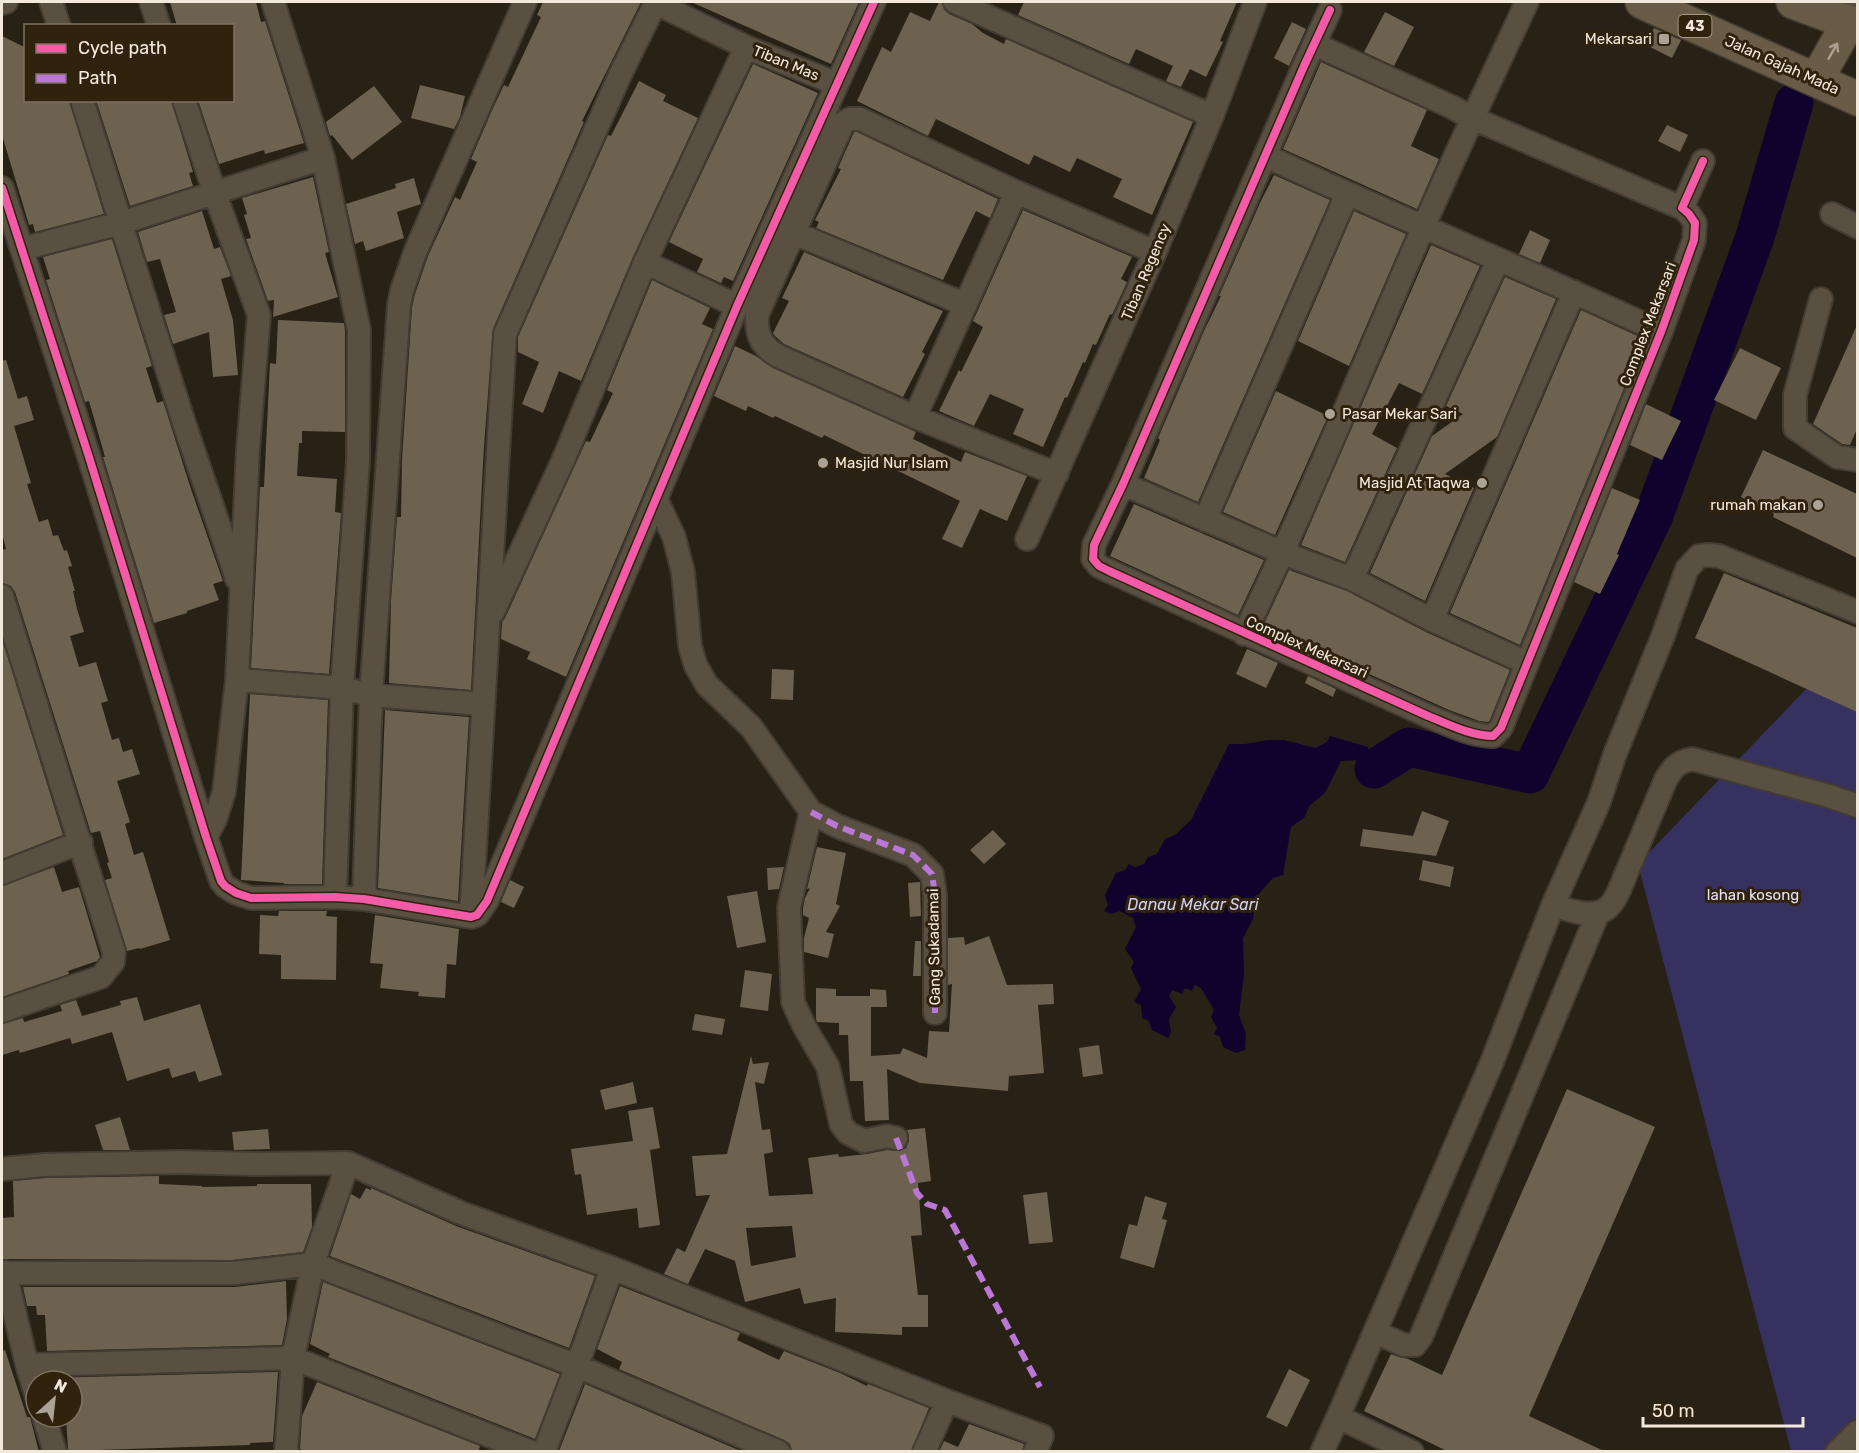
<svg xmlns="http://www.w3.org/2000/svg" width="1859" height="1453" viewBox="0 0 1859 1453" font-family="Rubik,sans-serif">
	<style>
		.green { fill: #36315f }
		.water { fill: #0f032e }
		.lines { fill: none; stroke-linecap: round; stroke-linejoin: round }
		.river { stroke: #0f032e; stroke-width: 39 }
		.building { fill: #6d6250; fill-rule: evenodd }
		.minor-casing { stroke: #433c33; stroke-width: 26 }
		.highway-casing { stroke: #433c33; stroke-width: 36 }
		.minor { stroke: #595041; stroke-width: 22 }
		.highway { stroke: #685c46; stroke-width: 33 }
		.quiet { stroke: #ba77d6; stroke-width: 6; stroke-dasharray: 12 6; stroke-linecap: butt }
		.cycleway-casing { stroke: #30230d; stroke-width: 11 }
		.cycleway { stroke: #f35aa7; stroke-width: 8 }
		.oneway { stroke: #ada291 }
		.poi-dot { fill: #aba396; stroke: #30230d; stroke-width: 2 }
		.labels { text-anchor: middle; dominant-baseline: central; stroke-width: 6; stroke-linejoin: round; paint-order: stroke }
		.shield { fill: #30230d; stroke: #b8ae9e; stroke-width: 1.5 }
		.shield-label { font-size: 14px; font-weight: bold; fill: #f2e9dc }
		.poi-label { font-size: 15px; fill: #f2e9dc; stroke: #30230d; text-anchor: end }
		.street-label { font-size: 15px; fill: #f2e9dc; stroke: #30230d }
		.park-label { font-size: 15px; fill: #e2e2f5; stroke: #30230d }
		.water-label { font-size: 16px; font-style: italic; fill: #cccdf1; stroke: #30230d }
	</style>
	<rect width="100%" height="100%" fill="#282115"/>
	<path class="green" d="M 1857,636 L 1857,1451 L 1791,1451 L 1638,864 Z"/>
	<path class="water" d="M 1330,736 L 1368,747 L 1374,769 L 1362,760 L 1341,761 L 1325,793 L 1310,805 L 1304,818 L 1291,827 L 1283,875 L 1273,878 L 1256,897 L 1253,919 L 1243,938 L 1244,974 L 1239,1015 L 1246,1034 L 1245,1050 L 1236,1053 L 1223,1047 L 1220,1037 L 1214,1034 L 1217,1028 L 1211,1017 L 1214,1010 L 1201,988 L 1195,985 L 1192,991 L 1185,988 L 1182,994 L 1172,990 L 1169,996 L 1176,1007 L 1169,1019 L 1171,1032 L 1168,1038 L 1152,1030 L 1149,1021 L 1142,1018 L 1141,1005 L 1134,1002 L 1141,989 L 1131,968 L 1134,962 L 1125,949 L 1136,927 L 1133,918 L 1120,911 L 1111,914 L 1104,911 L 1108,905 L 1105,895 L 1116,873 L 1125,870 L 1129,864 L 1135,867 L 1144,864 L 1148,857 L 1157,854 L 1165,839 L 1175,835 L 1191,820 L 1229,744 L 1245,744 L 1268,740 L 1284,740 L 1315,748 L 1327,742 Z"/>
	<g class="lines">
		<path class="river" d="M 1374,769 L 1409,747 L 1530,774 L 1654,515 L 1755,237 L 1794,103"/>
	</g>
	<path class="building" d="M 170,2 L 256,2 L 261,22 L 265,21 L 304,143 L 265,154 L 264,150 L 219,164 L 198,100 L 232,100 L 232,26 L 177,26 Z
		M 543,2 L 641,2 L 582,121 L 584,122 L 493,329 L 484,446 L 471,690 L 389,683 L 391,600 L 397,517 L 401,517 L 402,459 L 412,307 L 415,294 L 428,256 L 455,197 L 460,200 L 477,162 L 471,159 L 493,108 L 504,85 L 508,87 L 541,17 L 537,15 Z
		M 691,2 L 859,2 L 831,64 Z
		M 939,2 L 942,2 L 944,9 L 949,14 L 972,24 L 983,33 L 1004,44 L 1006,39 L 1193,122 L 1152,215 L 1113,197 L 1122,179 L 1077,158 L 1070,172 L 1034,155 L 1029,165 L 936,119 L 928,136 L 857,101 L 882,47 L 891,52 L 910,12 L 930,21 Z
		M 1024,2 L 1237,2 L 1220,41 L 1223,42 L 1206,77 L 1190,69 L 1181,87 L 1166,81 L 1173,66 L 1136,49 L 1129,64 L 1018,15 Z
		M 1385,12 L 1414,27 L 1394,66 L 1364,52 Z
		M 1292,22 L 1306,29 L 1289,66 L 1274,58 Z
		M 1654,28 L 1681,40 L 1672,58 L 1646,45 Z
		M 2,36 L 26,48 L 26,100 L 69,100 L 104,214 L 35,232 L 33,224 L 29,225 L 2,135 Z
		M 1321,62 L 1427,110 L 1411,146 L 1439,159 L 1417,209 L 1283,149 Z
		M 753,64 L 818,93 L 733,281 L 724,277 L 721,283 L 697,272 L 703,259 L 669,242 Z
		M 639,81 L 666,95 L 663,101 L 698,118 L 633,257 L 581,381 L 559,371 L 543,413 L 522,404 L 539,362 L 518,352 L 518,337 L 608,135 L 611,136 Z
		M 420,85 L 465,96 L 460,117 L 454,129 L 411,118 Z
		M 374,86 L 402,122 L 352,160 L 332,135 L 330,136 L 326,122 Z
		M 96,100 L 171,100 L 193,172 L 189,173 L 193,186 L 130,206 Z
		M 1667,125 L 1688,135 L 1680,152 L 1658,141 Z
		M 854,132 L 857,132 L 998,199 L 990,218 L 976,211 L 943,280 L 816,228 L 819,222 L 815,220 L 841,169 L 838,168 Z
		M 1274,175 L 1330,200 L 1198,502 L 1144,478 L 1160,440 L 1158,438 L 1204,331 L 1221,296 L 1219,296 L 1260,203 Z
		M 313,177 L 329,252 L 325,253 L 338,297 L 273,317 L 274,300 L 268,301 L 246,239 L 251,238 L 244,215 L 247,214 L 242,198 Z
		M 414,178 L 421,204 L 397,212 L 404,238 L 366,251 L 363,241 L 355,244 L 346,204 L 396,188 L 395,184 Z
		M 1023,210 L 1132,257 L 1121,279 L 1127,282 L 1112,315 L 1110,314 L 1096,345 L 1093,344 L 1085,363 L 1083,362 L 1067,398 L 1065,397 L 1043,447 L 1013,434 L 1024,409 L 990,394 L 974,426 L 939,411 L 959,370 L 961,372 L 983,327 L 973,321 Z
		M 202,211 L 214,249 L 220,247 L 231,276 L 221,279 L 233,320 L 238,375 L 213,377 L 209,332 L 173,344 L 164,315 L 176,312 L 160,259 L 147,262 L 138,232 Z
		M 1354,211 L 1406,234 L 1349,366 L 1298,341 Z
		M 1530,230 L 1550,240 L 1540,263 L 1519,254 Z
		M 112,239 L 152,366 L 146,368 L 157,403 L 163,401 L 191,489 L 223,581 L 213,584 L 219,600 L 187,611 L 187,613 L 154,623 L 103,457 L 105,457 L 89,401 L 85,402 L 46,280 L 50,279 L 43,257 Z
		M 1431,245 L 1480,266 L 1422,394 L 1399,383 L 1372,434 L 1397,448 L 1345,562 L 1301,545 Z
		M 804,252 L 943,311 L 922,352 L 925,354 L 903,397 L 784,344 L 775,336 L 773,333 L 789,301 L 782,298 Z
		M 1505,277 L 1556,299 L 1497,437 L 1445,474 L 1474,488 L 1425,601 L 1370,573 L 1432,436 L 1463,414 L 1446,406 Z
		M 652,280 L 710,308 L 702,324 L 713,329 L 566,677 L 527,659 L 530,652 L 501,639 L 502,622 L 505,618 L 586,441 L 590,442 L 613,393 L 607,390 Z
		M 1581,310 L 1644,339 L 1520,645 L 1450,613 Z
		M 278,320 L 344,323 L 345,331 L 345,432 L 302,431 L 302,443 L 299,443 L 297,476 L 337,479 L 335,512 L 341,513 L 329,674 L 251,668 L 260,487 L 264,487 L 270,363 L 276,364 Z
		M 1857,325 L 1857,429 L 1850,445 L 1842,444 L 1813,424 Z
		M 735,346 L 756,356 L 773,368 L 916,432 L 913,439 L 961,462 L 965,452 L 1027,476 L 1007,521 L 980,509 L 962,548 L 942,539 L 960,501 L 824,435 L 822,438 L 775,416 L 773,418 L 748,406 L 746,411 L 714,396 Z
		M 1740,348 L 1781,368 L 1756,420 L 1714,400 Z
		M 6,360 L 18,399 L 27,396 L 34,420 L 14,426 L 31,483 L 27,484 L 39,522 L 48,519 L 53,536 L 58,535 L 64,551 L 67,550 L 72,566 L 68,567 L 75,591 L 73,591 L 77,609 L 84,632 L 70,636 L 79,667 L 96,662 L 108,701 L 101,703 L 112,740 L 119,738 L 123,752 L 132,749 L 140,774 L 117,781 L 130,822 L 125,824 L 134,855 L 143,852 L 170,940 L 140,949 L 139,948 L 127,951 L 105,880 L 112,878 L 107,863 L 109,862 L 100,831 L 91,833 L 15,592 L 11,586 L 2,583 L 2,550 L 6,549 L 2,533 L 2,361 Z
		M 1276,391 L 1328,416 L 1275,535 L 1223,512 Z
		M 1646,404 L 1681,421 L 1662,460 L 1630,445 Z
		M 1763,450 L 1857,494 L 1857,558 L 1773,517 L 1774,514 L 1741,497 Z
		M 1612,488 L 1640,500 L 1617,554 L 1619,555 L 1600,594 L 1574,582 Z
		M 1134,504 L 1264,560 L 1238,615 L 1110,556 Z
		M 1289,570 L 1347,591 L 1426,632 L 1510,670 L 1490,720 L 1488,722 L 1479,721 L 1449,710 L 1263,626 Z
		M 1724,573 L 1857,628 L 1857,712 L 1695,638 Z
		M 2,639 L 63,835 L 2,859 Z
		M 1247,649 L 1278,663 L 1266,688 L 1236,674 Z
		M 772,669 L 794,670 L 793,700 L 771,699 Z
		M 1308,676 L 1336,689 L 1333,697 L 1305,683 Z
		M 250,694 L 328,700 L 322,884 L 284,884 L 284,883 L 241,880 Z
		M 385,710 L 469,717 L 458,901 L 378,888 Z
		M 1422,811 L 1449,821 L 1436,856 L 1360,846 L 1363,829 L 1413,836 Z
		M 993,830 L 1006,844 L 984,864 L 970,850 Z
		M 817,847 L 846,853 L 836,904 L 840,906 L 826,932 L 834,934 L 828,958 L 804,952 L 804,938 L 809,918 L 803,915 L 803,908 L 805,898 L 810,888 L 807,889 Z
		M 1423,860 L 1454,867 L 1450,887 L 1419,880 Z
		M 54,867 L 62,892 L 79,887 L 100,957 L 97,961 L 68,971 L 69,974 L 2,997 L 2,886 Z
		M 784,867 L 779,889 L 768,890 L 767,868 Z
		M 510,880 L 524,887 L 514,908 L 501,902 Z
		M 920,882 L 921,916 L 910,917 L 908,883 Z
		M 757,891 L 766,942 L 737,948 L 727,896 Z
		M 279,911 L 327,911 L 326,916 L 337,917 L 336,980 L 281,979 L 281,955 L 259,954 L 260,915 L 278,916 Z
		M 375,915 L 459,929 L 456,965 L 447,964 L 445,998 L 418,996 L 419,992 L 380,988 L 383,964 L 370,963 Z
		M 989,936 L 1007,985 L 1053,984 L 1054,1004 L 1038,1005 L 1044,1073 L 1009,1076 L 1008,1091 L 920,1083 L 887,1069 L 889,1120 L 865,1121 L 863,1081 L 850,1081 L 848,1035 L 839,1035 L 839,1023 L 817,1022 L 816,1019 L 816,988 L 836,989 L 836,996 L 870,996 L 870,989 L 886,990 L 887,1007 L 871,1007 L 871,1056 L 900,1054 L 903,1048 L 927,1058 L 929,1031 L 949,1032 L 952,984 L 948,985 L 948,938 L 964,937 L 965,945 Z
		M 915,941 L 921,941 L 921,976 L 913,976 Z
		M 745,970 L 772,974 L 768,1011 L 740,1007 Z
		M 137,997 L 144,1021 L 200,1004 L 222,1075 L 199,1082 L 195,1071 L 172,1078 L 169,1068 L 127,1081 L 112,1032 L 72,1044 L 70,1038 L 20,1053 L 19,1050 L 2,1055 L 2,1024 L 23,1018 L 24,1022 L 62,1011 L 60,1005 L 76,1000 L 82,1016 L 121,1005 L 120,1001 Z
		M 695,1014 L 725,1019 L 722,1035 L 692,1030 Z
		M 1099,1045 L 1103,1074 L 1083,1077 L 1079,1048 Z
		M 751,1056 L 753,1064 L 769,1062 L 764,1084 L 755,1082 L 762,1130 L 770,1129 L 773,1152 L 764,1154 L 769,1196 L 813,1194 L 808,1158 L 838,1154 L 839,1157 L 867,1154 L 887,1150 L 899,1151 L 906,1148 L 909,1141 L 909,1135 L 907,1130 L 925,1128 L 931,1181 L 918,1183 L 922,1235 L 911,1236 L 918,1295 L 928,1295 L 928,1327 L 902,1327 L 902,1335 L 835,1332 L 836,1298 L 804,1304 L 800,1288 L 745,1302 L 735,1261 L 705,1249 L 688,1284 L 664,1274 L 677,1248 L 685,1252 L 710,1195 L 696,1196 L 692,1156 L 727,1154 ZM 792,1226 L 796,1257 L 751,1266 L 746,1228 Z
		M 633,1082 L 637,1103 L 605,1110 L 600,1090 Z
		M 1567,1089 L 1655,1127 L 1529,1416 L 1606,1452 L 1449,1452 L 1364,1411 L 1391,1354 L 1399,1357 L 1408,1359 L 1442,1375 Z
		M 653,1107 L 660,1148 L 650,1150 L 660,1225 L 639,1228 L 637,1208 L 587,1215 L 581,1174 L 575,1175 L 571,1149 L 633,1141 L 628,1111 Z
		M 120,1117 L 130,1150 L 103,1150 L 95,1125 Z
		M 268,1129 L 270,1149 L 234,1150 L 232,1132 Z
		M 159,1176 L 159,1184 L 202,1186 L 202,1187 L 257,1186 L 257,1184 L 311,1184 L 312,1227 L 303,1252 L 233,1260 L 3,1259 L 2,1218 L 14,1217 L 13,1181 L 45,1178 Z
		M 366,1188 L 371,1190 L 371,1188 L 456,1226 L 595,1276 L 569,1348 L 330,1256 L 351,1194 L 360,1199 Z
		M 1047,1192 L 1053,1242 L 1029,1244 L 1023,1195 Z
		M 1145,1196 L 1167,1203 L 1162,1219 L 1167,1220 L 1154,1268 L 1120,1258 L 1129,1224 L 1137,1226 Z
		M 286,1281 L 287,1319 L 282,1345 L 47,1351 L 45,1315 L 37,1315 L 36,1306 L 27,1306 L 23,1287 L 234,1287 Z
		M 323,1282 L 560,1374 L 535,1439 L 328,1357 L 330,1354 L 310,1344 Z
		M 620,1286 L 740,1333 L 737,1340 L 779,1360 L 784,1351 L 840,1373 L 867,1386 L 868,1384 L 929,1408 L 911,1452 L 792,1452 L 790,1444 L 784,1440 L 619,1369 L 622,1362 L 597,1349 Z
		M 5,1350 L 27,1417 L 30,1417 L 39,1452 L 2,1452 L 2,1351 Z
		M 1289,1369 L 1310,1380 L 1287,1427 L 1266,1417 Z
		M 278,1372 L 273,1442 L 250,1443 L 250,1445 L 98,1450 L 68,1450 L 66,1417 L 72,1417 L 72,1381 L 47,1381 L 47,1378 Z
		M 317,1382 L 480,1446 L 478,1452 L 305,1452 L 300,1449 L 302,1416 Z
		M 585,1384 L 743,1452 L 561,1452 L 559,1451 Z
		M 969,1424 L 1024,1444 L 1022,1452 L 939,1452 L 944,1441 L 958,1447 Z"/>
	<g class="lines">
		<g class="minor-casing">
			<path id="minor" d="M 51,2 L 59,26
				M 151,2 L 159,26
				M 273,2 L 323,158 L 359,330 L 358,461 L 342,688 L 335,897
				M 654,2 L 746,47 L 837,84
				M 955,2 L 1212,116
				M 2,3 L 6,2
				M 1330,10 L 1304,66 L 1123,484 L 1094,545 L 1093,559 L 1099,566 L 1109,571 L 1428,716 C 1448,724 1471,736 1493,736 L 1501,728 L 1661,332 L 1694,240 L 1695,223 L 1689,214 L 1682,208 L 1703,161
				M 1849,22 L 1858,3
				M 1314,44 L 1452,107 L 1472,118 L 1682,208
				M 82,100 L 185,426 L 237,579
				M 184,100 L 215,194 L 259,315 L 248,449 L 237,680 L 224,792 L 215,820 L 206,837
				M 1266,156 C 1397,218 1531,271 1661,332
				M 2,188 L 89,457 L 206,837 L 221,881 L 225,886 L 236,893 L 251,898 L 335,897 L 364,899 L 471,917 L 477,915 L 487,901 L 737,306 L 874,2
				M 1832,214 L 1858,227
				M 794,233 L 964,304
				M 22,249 L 121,223 L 323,158
				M 645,262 L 737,306
				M 1821,299 L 1795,395 L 1795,428 L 1837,457 L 1858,460
				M 915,417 L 1016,192
				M 1057,474 L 915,417 L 778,356 C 761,346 756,335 757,315 L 843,123 L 850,119 L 860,119 L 1016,192 L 1155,252
				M 1123,484 L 1283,553 L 1352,579 L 1432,620 L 1527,663
				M 657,501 L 674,537 L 683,572 L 690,646 L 696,666 L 707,685 L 751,727 L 811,812 L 837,826 L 913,855 L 932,874 L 935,895 L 935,1013
				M 1205,520 L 1347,194
				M 1027,539 L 1155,252 L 1212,116 L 1255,2
				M 1352,579 L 1498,260
				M 2,596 L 114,952 L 113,962 L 101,977 L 2,1011
				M 493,612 L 565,456 L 645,262 L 746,47
				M 1432,620 L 1574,292
				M 1244,634 C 1309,501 1364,363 1423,228 C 1456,152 1492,77 1527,2
				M 237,680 L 342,688 L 371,695 L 482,704
				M 811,812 L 789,907 L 793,1002 L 804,1026 L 828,1067 L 841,1124 L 848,1133 L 864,1141 L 887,1136 L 896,1138
				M 2,873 L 81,842
				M 364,899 L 371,695 L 399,305 L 402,290 L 416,250 L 525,2
				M 1553,905 C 1569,910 1591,919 1606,909 C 1611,906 1615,899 1618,893 L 1666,779 C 1673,767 1678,762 1692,759 L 1829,796 L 1858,806
				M 471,917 L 505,334 L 620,75 L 656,2
				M 2,1169 L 44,1165 L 181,1162 L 255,1164 L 348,1163 L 461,1213 L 612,1268 L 947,1401 L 1042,1436 L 1035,1452
				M 5,1272 L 27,1365 L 36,1394
				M 2,1273 L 234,1273 L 313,1264 L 577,1366 L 779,1452
				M 1375,1332 L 1404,1345 L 1415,1345 L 1421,1337 L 1598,913
				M 27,1365 L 293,1358 L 531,1452
				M 44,1417 L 55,1452
				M 1338,1417 L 1412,1452
				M 286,1452 L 293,1358 L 313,1264 L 348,1163
				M 544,1452 L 577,1366 L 612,1268
				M 924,1452 L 947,1401
				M 1322,1452 L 1338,1417 L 1492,1062 L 1553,905 L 1599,802 L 1615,754 L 1663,636 L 1687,569 L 1699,556 L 1709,555 L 1719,556 L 1858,612
				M 1837,1452 L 1857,1432"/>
		</g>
		<g class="highway-casing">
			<path id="highway" d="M 1642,2 L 1858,99
				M 1793,2 L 1858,26
				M 1816,80 L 1849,22"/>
		</g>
		<use href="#minor" class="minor"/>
		<use href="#highway" class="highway"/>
		<path class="quiet" d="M 811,812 L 837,826 L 913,855 L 932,874 L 935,895 L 935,1013
			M 896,1138 L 917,1193 L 927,1204 L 945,1210 L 1040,1387"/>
		<g class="cycleway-casing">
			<path id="cycleway" d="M 1330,10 L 1304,66 L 1123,484 L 1094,545 L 1093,559 L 1099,566 L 1109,571 L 1428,716 C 1448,724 1471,736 1493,736 L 1501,728 L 1661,332 L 1694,240 L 1695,223 L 1689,214 L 1682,208 L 1703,161
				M 2,188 L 89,457 L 206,837 L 221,881 L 225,886 L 236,893 L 251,898 L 335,897 L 364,899 L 471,917 L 477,915 L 487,901 L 737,306 L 874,2"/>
		</g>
		<use href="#cycleway" class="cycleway"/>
	</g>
	<defs><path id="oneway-shaft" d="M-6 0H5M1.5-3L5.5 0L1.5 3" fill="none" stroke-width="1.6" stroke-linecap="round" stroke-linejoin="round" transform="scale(1.5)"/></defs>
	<use class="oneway" href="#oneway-shaft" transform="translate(1833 51) rotate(-60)"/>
	<g class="poi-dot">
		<rect x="1658" y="33" width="12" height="12" rx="3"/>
		<circle cx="1330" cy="414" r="6"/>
		<circle cx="823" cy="463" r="6"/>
		<circle cx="1482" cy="483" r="6"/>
		<circle cx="1818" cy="505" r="6"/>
	</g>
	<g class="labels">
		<rect class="shield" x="1678.5" y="15" width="33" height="22" rx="4.5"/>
		<g class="shield-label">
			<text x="1695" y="26">43</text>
		</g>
		<g class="poi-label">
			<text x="1652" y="39">Mekarsari</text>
			<text x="1342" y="414" text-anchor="start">Pasar Mekar Sari</text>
			<text x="835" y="463" text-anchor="start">Masjid Nur Islam</text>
			<text x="1470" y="483">Masjid At Taqwa</text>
			<text x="1806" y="505">rumah makan</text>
		</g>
		<g class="street-label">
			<text transform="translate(786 63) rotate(22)">Tiban Mas</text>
			<text transform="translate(1782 65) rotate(24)">Jalan Gajah Mada</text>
			<text transform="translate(1146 272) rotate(-67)">Tiban Regency</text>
			<text transform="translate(1648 324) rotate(-69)">Complex Mekarsari</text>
			<text transform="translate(1307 647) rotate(24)">Complex Mekarsari</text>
			<text transform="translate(934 947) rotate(-91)">Gang Sukadamai</text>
		</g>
		<g class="park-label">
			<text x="1753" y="895">lahan kosong</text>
		</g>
		<g class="water-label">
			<text x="1193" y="904">Danau Mekar Sari</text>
		</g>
	</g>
	<rect width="1859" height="1453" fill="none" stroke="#f2e9dc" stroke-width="6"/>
	<rect x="24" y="24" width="210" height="78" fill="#30230d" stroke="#7e7260" stroke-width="1.5"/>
	<rect x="36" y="44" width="30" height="9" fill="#f35aa7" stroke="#7e7260" stroke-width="1.5"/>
	<text x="78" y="54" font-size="18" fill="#f2e9dc">Cycle path</text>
	<rect x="36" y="74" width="30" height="9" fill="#ba77d6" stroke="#7e7260" stroke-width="1.5"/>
	<text x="78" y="84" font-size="18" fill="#f2e9dc">Path</text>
	<g transform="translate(54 1399) rotate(27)"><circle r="28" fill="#30230d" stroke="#7e7260" stroke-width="1.5"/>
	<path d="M0-4.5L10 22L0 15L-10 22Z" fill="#aba396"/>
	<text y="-9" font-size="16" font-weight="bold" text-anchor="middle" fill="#f2e9dc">N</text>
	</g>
	<path d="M1643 1417v9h160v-9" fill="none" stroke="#f2e9dc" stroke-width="3"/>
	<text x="1652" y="1417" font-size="18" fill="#f2e9dc" stroke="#30230d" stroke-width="4.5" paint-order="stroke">50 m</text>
</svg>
